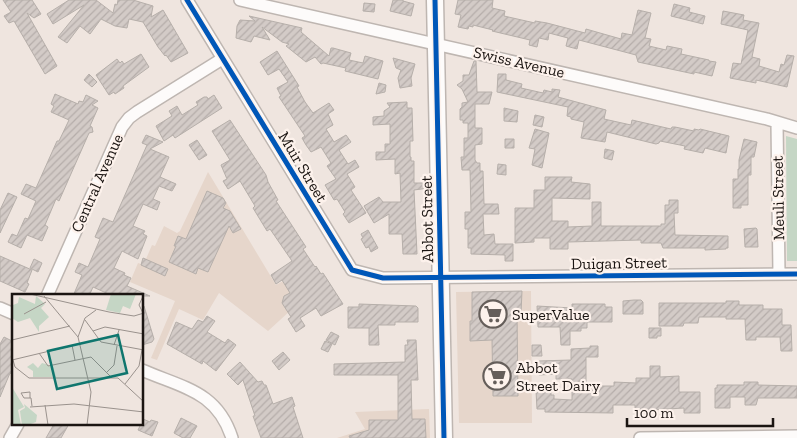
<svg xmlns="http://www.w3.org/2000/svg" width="797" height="438" viewBox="0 0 797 438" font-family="'Zilla Slab',serif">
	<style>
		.commercial { fill: #e6d6cb }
		.park { fill: #c5d6c5 }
		.building { fill: url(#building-hatch); stroke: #b6afaa }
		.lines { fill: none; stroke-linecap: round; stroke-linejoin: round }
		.street-casing { stroke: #beb6b1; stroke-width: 14 }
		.secondary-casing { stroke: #beb6b1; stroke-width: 19 }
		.street { stroke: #fdfbfa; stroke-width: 11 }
		.secondary { stroke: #fdfbfa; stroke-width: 16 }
		.cycleway-casing { stroke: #fdf2ec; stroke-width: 8 }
		.cycleway { stroke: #0057b8; stroke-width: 5 }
		.labels { text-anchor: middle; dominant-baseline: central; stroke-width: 4.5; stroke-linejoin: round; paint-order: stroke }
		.street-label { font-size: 16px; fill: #1b1512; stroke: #fdf2ec }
		.poi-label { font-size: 16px; fill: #1b1512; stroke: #fdf2ec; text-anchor: start }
		.inset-road { fill: none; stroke: #9a928d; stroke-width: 1 }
		.view { fill: #0f766e; fill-opacity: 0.15; stroke: #0f766e; stroke-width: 2.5 }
		.inset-edge { fill: none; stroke: #1b1512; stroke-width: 2.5 }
	</style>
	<defs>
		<pattern id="building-hatch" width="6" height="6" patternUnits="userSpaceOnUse" patternTransform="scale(1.25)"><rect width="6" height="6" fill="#d3cbc7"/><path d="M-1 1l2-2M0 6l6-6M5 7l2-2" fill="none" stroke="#b5adaa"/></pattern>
	</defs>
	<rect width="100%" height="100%" fill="#efe5df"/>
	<path class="commercial" d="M 208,172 L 276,285 L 285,280 L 292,292 L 291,310 L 268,331 L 219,293 L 203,320 L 179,309 L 157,360 L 151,358 L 175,301 L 130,282 L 138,263 L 141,264 L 144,258 L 146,259 L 152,245 L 155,246 L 164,226 L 177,233 L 180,231 Z
		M 531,291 L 532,423 L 459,423 L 456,292 Z
		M 429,409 L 430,438 L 337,438 L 365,429 L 355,412 Z"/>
	<path class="park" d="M 786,136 L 797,139 L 797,261 L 787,261 Z"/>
	<path class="building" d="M 3,0 L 32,0 L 41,14 L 34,18 L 27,13 L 57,66 L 45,74 L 14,21 L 9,23 L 4,16 L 11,12 Z
		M 69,0 L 96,0 L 113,13 L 115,4 L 117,5 L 118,0 L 133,0 L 153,6 L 151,17 L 163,10 L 188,53 L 171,62 L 166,55 L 165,56 L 158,47 L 143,22 L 129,19 L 127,28 L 115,26 L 101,19 L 90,34 L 80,26 L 67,43 L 58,37 L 84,5 L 53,24 L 47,14 Z
		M 393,0 L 403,0 L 403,1 L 414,4 L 411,16 L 390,11 Z
		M 458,0 L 493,0 L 492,8 L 505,11 L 504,16 L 535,23 L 535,21 L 547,23 L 585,33 L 586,29 L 621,39 L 622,33 L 632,35 L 638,10 L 651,13 L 645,38 L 651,39 L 649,46 L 666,50 L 667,46 L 682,49 L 681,54 L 709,60 L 709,61 L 716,62 L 712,76 L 694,72 L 694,74 L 638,62 L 636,55 L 579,40 L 577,49 L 566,46 L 568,38 L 549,33 L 548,40 L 539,38 L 537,47 L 529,45 L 530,40 L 492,31 L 493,30 L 473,25 L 473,27 L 469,26 L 468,29 L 458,27 L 461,15 L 455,14 Z
		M 364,3 L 375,4 L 374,12 L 363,11 Z
		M 674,4 L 690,8 L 689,12 L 705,16 L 703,24 L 671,16 Z
		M 723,11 L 744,15 L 743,20 L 759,23 L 752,57 L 760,59 L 759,66 L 779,72 L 781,64 L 784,65 L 787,55 L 794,56 L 787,87 L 756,80 L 756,83 L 730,78 L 733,63 L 741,64 L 748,30 L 721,24 Z
		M 249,16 L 302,28 L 301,32 L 329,56 L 331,48 L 333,48 L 351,53 L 349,60 L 363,63 L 365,56 L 383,61 L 378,79 L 345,71 L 346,68 L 323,63 L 321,64 L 315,57 L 306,62 L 286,46 L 289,44 L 282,42 L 262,27 L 270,40 L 254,36 L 251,42 L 236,38 L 237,26 L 240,20 L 255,21 Z
		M 277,51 L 299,86 L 297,87 L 305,102 L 313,113 L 329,103 L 334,110 L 328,114 L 333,125 L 326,129 L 334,142 L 346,135 L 351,142 L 339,150 L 348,164 L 355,160 L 359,167 L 347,174 L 355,187 L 351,190 L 366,213 L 349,223 L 343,214 L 345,212 L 337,199 L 334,200 L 325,185 L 336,179 L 327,166 L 331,163 L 321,147 L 311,152 L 306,145 L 302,138 L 305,136 L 279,97 L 281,96 L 277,88 L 288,82 L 279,69 L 268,75 L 260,62 Z
		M 141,54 L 149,67 L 123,86 L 124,88 L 115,94 L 114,92 L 109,95 L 96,75 L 117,59 L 120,63 L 122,61 L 124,64 Z
		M 393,58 L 415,64 L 411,78 L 412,86 L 400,88 L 398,78 L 401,70 L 396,68 Z
		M 474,61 L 476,61 L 477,92 L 492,92 L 489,104 L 475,104 L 475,128 L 482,128 L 482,144 L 475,145 L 475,160 L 477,163 L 480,163 L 480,171 L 483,171 L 484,204 L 498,204 L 499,214 L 483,214 L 484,235 L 494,234 L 495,244 L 513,244 L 513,261 L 505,261 L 505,255 L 471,254 L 471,248 L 468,248 L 468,229 L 465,229 L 465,212 L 471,212 L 470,170 L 462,170 L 461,157 L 464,157 L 464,138 L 468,138 L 468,123 L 463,123 L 463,120 L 460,120 L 460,109 L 462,107 L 462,103 L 468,102 L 462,89 L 457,85 L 463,81 L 463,75 L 469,75 Z
		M 89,74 L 97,82 L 92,87 L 84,80 Z
		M 498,74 L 506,74 L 506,80 L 522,84 L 521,88 L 543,93 L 544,90 L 552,92 L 552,89 L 560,90 L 558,97 L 606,110 L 604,119 L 631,125 L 632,120 L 671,129 L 672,127 L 675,127 L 694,131 L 694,129 L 699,130 L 700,129 L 729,136 L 726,153 L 705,148 L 703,153 L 684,149 L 685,146 L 660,141 L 659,143 L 656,144 L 607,132 L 605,142 L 581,138 L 584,122 L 571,119 L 571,117 L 567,116 L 568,107 L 497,92 Z
		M 379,83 L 386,85 L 385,92 L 376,94 Z
		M 55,94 L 78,104 L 79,101 L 83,102 L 86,95 L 98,101 L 92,105 L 98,108 L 90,126 L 92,127 L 93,132 L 89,133 L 59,201 L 56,199 L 45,225 L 48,227 L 42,241 L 27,235 L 21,248 L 8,242 L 12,234 L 17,236 L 25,218 L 28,219 L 36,201 L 21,194 L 26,184 L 36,188 L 57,141 L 59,141 L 69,120 L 51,112 L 54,106 L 51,104 Z
		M 214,95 L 222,108 L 175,138 L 173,135 L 164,141 L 156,126 L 172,116 L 169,111 L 177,106 L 182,115 L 198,105 L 196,102 L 204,97 L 207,97 L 208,99 Z
		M 407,102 L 407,108 L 412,108 L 413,141 L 410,141 L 410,157 L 411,157 L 411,161 L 414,161 L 414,183 L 429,183 L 429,188 L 414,190 L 417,254 L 403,254 L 402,234 L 389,234 L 389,214 L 374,223 L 364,206 L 379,197 L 383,202 L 401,202 L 400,173 L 395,174 L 395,159 L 376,160 L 376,152 L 385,152 L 385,144 L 390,144 L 390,124 L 373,125 L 373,117 L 384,116 L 384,111 L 390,107 L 387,103 Z
		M 504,108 L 518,111 L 517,122 L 504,121 Z
		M 535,115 L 544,117 L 542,127 L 533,125 Z
		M 230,120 L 266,175 L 268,182 L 278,200 L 276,201 L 306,247 L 303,249 L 315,267 L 316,266 L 321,274 L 323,273 L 343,304 L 321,316 L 316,308 L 300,318 L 305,326 L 296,332 L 288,319 L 291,317 L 282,303 L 284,296 L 290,293 L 282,280 L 276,284 L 271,275 L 292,261 L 270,229 L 267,231 L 253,208 L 255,206 L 240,181 L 228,189 L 223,181 L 227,179 L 221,165 L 230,160 L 212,131 Z
		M 535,129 L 549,133 L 542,168 L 532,165 L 535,149 L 529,148 Z
		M 146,135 L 163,142 L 150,149 L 169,157 L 160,177 L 176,184 L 172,191 L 159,186 L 153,199 L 160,202 L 157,210 L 143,204 L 133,226 L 145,231 L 143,234 L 147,236 L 138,259 L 122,251 L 114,268 L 125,273 L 124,275 L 131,278 L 127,286 L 150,296 L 113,296 L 93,287 L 89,296 L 73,296 L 82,275 L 75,272 L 79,263 L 88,267 L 100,239 L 95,237 L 103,218 L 113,222 L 147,145 L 142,143 Z
		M 505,139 L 514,139 L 514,148 L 505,148 Z
		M 744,139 L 757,142 L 754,157 L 751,157 L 751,175 L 748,175 L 748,205 L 741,205 L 741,208 L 733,208 L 733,179 L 738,179 L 738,169 L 739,169 L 739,160 Z
		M 197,140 L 207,155 L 199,160 L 189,145 Z
		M 605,149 L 614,151 L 612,160 L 604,158 Z
		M 498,164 L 506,165 L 506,175 L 497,174 Z
		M 545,177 L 572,177 L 571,182 L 590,184 L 590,199 L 552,198 L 552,221 L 568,221 L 568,227 L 592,226 L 592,202 L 601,202 L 601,226 L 661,226 L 661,224 L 665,224 L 665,205 L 669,205 L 669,200 L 678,200 L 678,213 L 674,213 L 675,235 L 728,236 L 728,248 L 726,248 L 726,249 L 705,250 L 705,248 L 663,248 L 661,243 L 641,243 L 641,240 L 568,242 L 568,249 L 550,249 L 550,238 L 534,238 L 534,242 L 515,243 L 515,208 L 534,208 L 534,190 L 545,190 Z
		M 207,191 L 223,198 L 226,203 L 223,208 L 230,211 L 241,229 L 233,233 L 229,226 L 208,272 L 198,268 L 196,274 L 169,262 L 176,246 L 174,246 L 178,236 L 186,239 Z
		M 8,193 L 17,197 L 0,233 L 0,210 Z
		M 756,228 L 757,229 L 758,247 L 745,247 L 744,229 Z
		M 368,230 L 378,248 L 371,252 L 369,247 L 366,248 L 361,239 L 363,238 L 361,234 Z
		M 0,256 L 32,270 L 27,283 L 29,284 L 25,292 L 0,281 Z
		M 143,258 L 168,269 L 165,276 L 141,265 Z
		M 34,259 L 42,263 L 38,272 L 30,268 Z
		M 522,291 L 521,313 L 517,313 L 518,396 L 493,396 L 492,340 L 470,341 L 470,321 L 472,321 L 472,292 Z
		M 634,300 L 641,300 L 643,302 L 643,314 L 623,314 L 623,301 Z
		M 726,301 L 739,301 L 739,305 L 763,305 L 763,309 L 782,309 L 782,325 L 791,325 L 792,351 L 781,351 L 780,337 L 756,337 L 756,340 L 746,340 L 745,319 L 726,319 L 726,317 L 699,317 L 698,323 L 684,323 L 683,326 L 659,326 L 659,303 L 726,303 Z
		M 359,304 L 416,306 L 418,308 L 418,322 L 395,322 L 395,325 L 378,325 L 379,345 L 369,345 L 369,328 L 348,328 L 348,307 L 359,307 Z
		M 572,304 L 605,304 L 605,307 L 612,307 L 612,322 L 587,322 L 587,328 L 581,328 L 581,331 L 570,331 L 570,345 L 561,345 L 560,327 L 538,327 L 537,306 L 572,308 Z
		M 144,306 L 154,339 L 152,342 L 142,345 L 142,307 Z
		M 207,316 L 215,321 L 207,332 L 225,343 L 228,339 L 236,345 L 216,371 L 203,361 L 202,364 L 167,344 L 176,322 L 192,329 L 198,320 L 203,322 Z
		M 649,328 L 661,328 L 661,336 L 657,336 L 657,338 L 649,338 Z
		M 331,332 L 339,336 L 335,345 L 326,340 Z
		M 4,337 L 14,342 L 14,369 L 12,374 L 10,373 L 0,397 L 0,344 Z
		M 407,340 L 416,340 L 418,380 L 411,380 L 412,419 L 425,419 L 426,438 L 350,438 L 349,436 L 369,430 L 369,420 L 398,420 L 398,375 L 334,375 L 334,364 L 405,362 L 405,345 L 408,345 Z
		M 325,341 L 332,344 L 328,352 L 321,349 Z
		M 532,345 L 541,345 L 542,356 L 532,356 Z
		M 590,346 L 598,346 L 598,357 L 586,357 L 586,386 L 614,386 L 614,382 L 636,383 L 636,378 L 650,378 L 650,366 L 660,366 L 660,377 L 679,376 L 679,392 L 700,392 L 700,413 L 684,413 L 684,408 L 635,411 L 635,405 L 613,405 L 613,413 L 545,412 L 545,409 L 537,409 L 536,391 L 551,391 L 551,395 L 554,395 L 554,399 L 572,400 L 572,379 L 556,379 L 556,374 L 539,375 L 538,361 L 571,360 L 571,349 L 590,348 Z
		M 283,352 L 290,360 L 279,370 L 272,361 Z
		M 240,362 L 258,382 L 262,381 L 264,385 L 266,385 L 273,404 L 292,397 L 295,406 L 293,407 L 303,438 L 261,438 L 253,416 L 255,416 L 243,380 L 238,385 L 227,374 Z
		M 744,382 L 758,382 L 758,385 L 797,386 L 797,398 L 758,398 L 756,405 L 745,405 L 745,397 L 730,397 L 730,408 L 715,408 L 715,388 L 717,388 L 717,385 L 744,385 Z
		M 181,418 L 197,426 L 190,438 L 183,438 L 174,433 Z
		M 143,419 L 150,422 L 151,420 L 158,422 L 152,436 L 138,430 L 141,424 L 142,424 Z
		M 54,424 L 69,424 L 61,438 L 46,438 Z"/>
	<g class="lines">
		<g class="street-casing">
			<path id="street" d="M 187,0 L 352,270 L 383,278 L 797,274
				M 240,0 L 767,119 L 797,128
				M 777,123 L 779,274
				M 47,296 L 122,127 L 129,118 L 137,112 L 222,59
				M 0,308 L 14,314
				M 142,370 C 183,388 217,391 232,438
				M 10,438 L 18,424
				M 640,438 L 797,436"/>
		</g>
		<g class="secondary-casing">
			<path id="secondary" d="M 435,0 L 444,438"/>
		</g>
		<use href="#street" class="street"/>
		<use href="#secondary" class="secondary"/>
		<g class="cycleway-casing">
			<path id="cycleway" d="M 187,0 L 352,270 L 383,278 L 797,274
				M 435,0 L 444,438"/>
		</g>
		<use href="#cycleway" class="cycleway"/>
	</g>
	<defs>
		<g id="supermarket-ring" transform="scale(1.4375)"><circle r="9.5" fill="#fdf2ec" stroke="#655e5a" stroke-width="1.5"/><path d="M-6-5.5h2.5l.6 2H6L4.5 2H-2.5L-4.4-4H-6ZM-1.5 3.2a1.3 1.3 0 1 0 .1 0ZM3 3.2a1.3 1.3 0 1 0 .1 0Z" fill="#655e5a"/></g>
	</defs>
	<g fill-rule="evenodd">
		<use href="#supermarket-ring" x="493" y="314"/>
		<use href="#supermarket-ring" x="497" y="376"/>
	</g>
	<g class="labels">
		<g class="street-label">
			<text transform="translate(519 62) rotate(13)">Swiss Avenue</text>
			<text transform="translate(303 167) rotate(59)">Muir Street</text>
			<text transform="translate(97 183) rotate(-66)">Central Avenue</text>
			<text transform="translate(778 198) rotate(-91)">Meuli Street</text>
			<text transform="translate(427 219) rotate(-91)">Abbot Street</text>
			<text transform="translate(619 263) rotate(-1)">Duigan Street</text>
		</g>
		<g class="poi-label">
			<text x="512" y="314">SuperValue</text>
			<text x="516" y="367">Abbot<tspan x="516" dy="18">Street Dairy</tspan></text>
		</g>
	</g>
	<g transform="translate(12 294)">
		<rect width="131" height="131" fill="#efe5df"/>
		<path d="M 12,110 L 25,121 L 24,128 L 16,131 L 10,131 L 8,117 L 13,114 Z" fill="#c5d6c5"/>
		<path d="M 99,0 L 124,0 L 118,15 L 111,12 L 108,19 L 94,16 ZM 24,2 L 33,10 L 29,14 L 37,23 L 27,32 L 27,38 L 18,24 L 6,28 L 0,24 L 1,11 L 6,9 L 7,3 L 23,10 ZM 21,69 L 26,74 L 30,69 L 41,72 L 44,83 L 21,83 L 21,77 L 15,73 ZM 0,93 L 12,113 L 6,116 L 9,131 L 0,131 Z" fill="#c5d6c5"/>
		<path class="inset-road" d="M 18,0 L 97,18 L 122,22 L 132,19M 32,2 L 66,43 L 79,98 L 75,131M 131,19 L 127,11 L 132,0M 12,20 L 34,8M 73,26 L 89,48 L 132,56M 81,37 L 93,33 L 132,40M 66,43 L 73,24 L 84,16M 0,46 L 58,32M 60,51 L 63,66M 102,51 L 107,36M 27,59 L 36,72 L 79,63 L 100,84M 0,66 L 67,50M 1,66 L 3,73 L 17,84 L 106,84 L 132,108M 94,79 L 102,71 L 105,52M 113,90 L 127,72 L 130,56M 18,104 L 18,98 L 9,99 L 12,104 L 19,104 L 20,112M 33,111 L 36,131M 18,113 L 62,110 L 132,118"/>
		<path class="view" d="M 106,41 L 115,79 L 45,95 L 36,57 Z"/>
		<rect width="131" height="131" class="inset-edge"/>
	</g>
	<path d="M627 418v8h146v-8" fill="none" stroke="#1b1512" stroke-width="2.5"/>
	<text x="634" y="418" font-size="15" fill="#1b1512" stroke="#fdf2ec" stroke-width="4" paint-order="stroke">100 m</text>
</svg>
